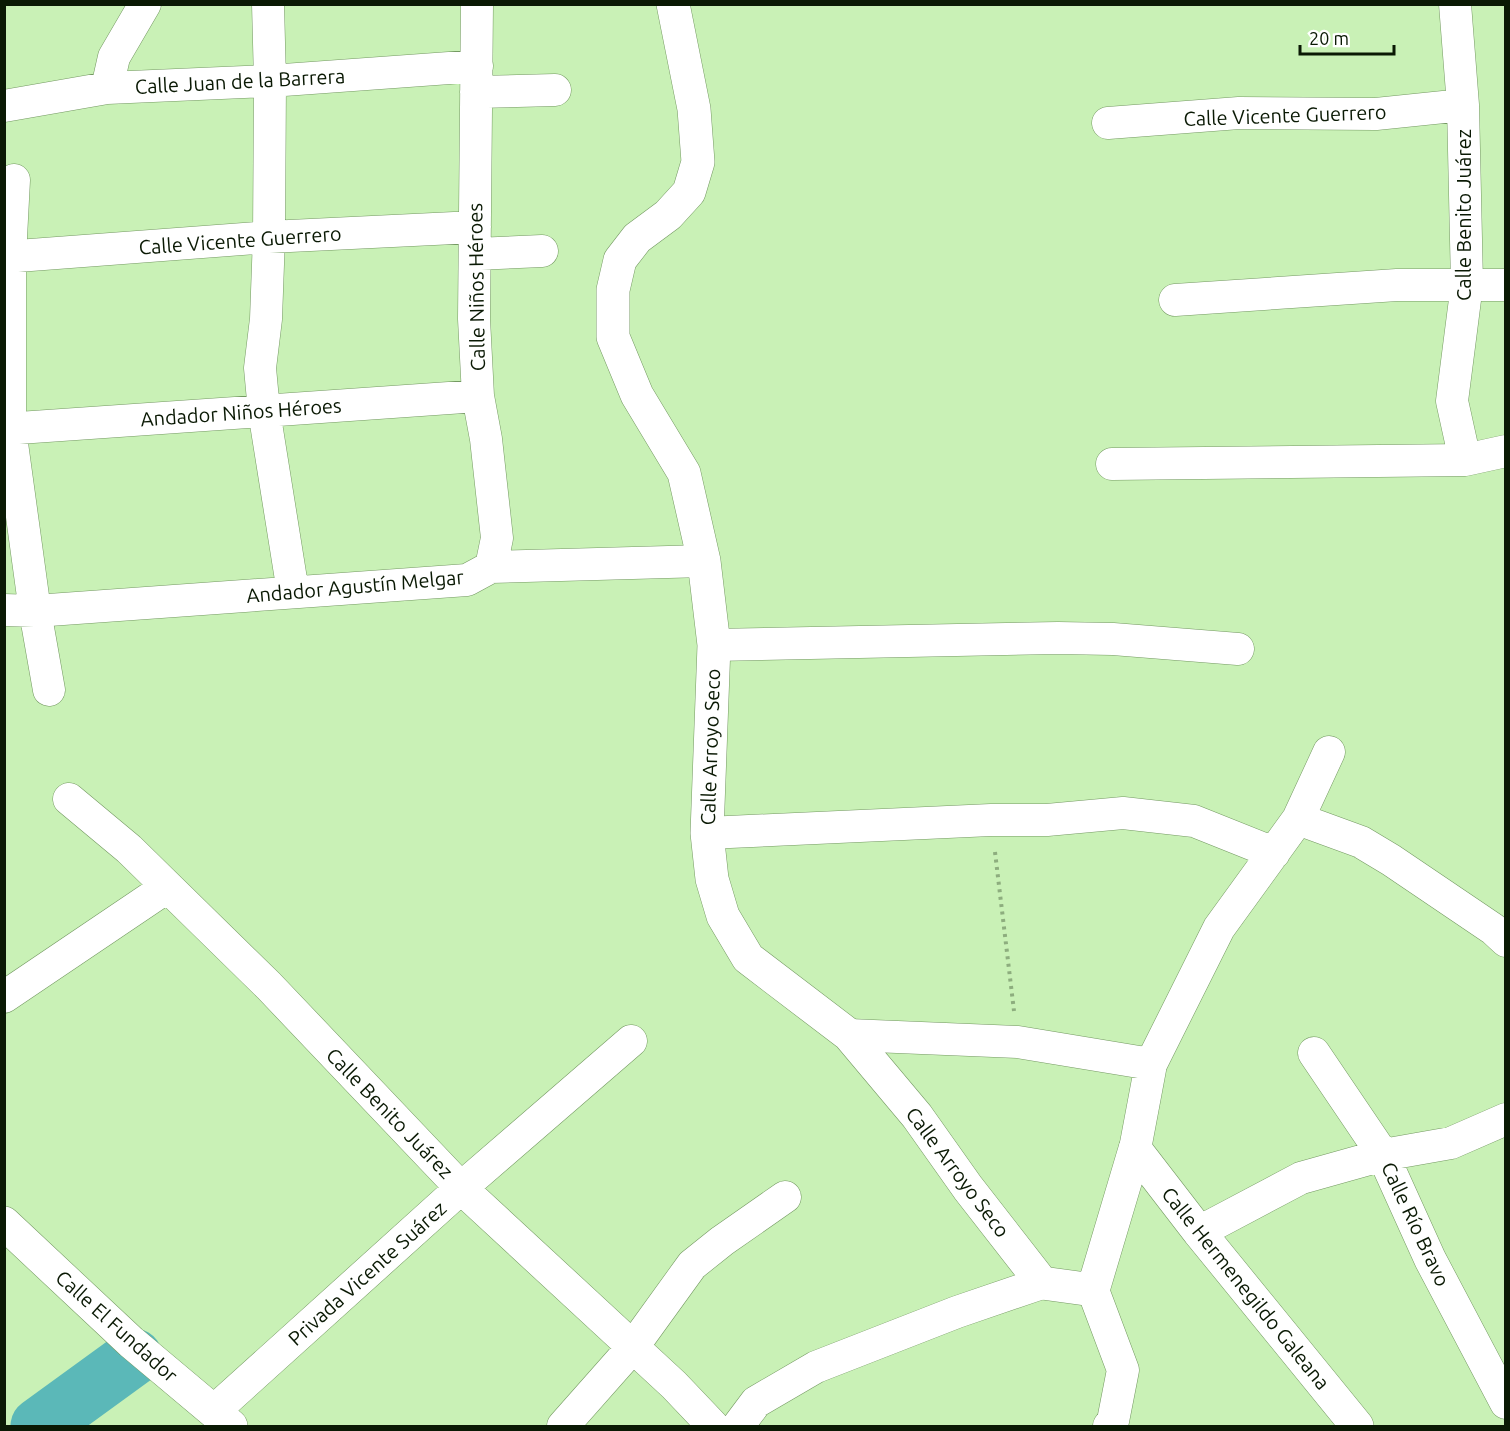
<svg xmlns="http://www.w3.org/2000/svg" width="1510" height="1431" viewBox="0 0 1510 1431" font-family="Ubuntu,sans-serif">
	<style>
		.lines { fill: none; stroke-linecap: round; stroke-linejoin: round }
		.river { stroke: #5bb8b8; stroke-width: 57 }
		.street-casing { stroke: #749962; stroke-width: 33 }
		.secondary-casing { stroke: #749962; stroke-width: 34 }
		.path { stroke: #8dad7e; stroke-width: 4; stroke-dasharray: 3 4.5; stroke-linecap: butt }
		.street { stroke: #fff; stroke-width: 32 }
		.secondary { stroke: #fff; stroke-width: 33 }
		.labels { text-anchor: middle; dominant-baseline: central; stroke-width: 4.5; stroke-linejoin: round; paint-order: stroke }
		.street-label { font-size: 20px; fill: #0a1904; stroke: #fff }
	</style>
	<rect width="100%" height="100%" fill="#c9f1b6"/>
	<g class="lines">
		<path class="river" d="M 39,1426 L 134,1357"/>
		<g class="street-casing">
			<path id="street" d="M 268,4 L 270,81 L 269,237 L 266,319 L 260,368 L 264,411 L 293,592
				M 477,4 L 474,319 L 478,396 L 486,439 L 497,538 L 491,567
				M 1455,4 L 1463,105 L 1467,284 L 1452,401 L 1465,460
				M 107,88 L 114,57 L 145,4
				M 476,92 L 555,90
				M 4,106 L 107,88 L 270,81 L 477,66
				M 1108,123 L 1239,113 L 1376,114 L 1463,105
				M 14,180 L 10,257 L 10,429 L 35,611 L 49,690
				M 475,254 L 542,251
				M 4,257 L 269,237 L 475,227
				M 1175,300 L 1397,285 L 1506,285
				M 4,429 L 478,396
				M 1112,464 L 1465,460 L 1506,451
				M 4,610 L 35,611 L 467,580 L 491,567 L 704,561
				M 714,645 L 1058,638 L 1113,639 L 1238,649
				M 69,799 L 129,849 L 269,986 L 461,1188 L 674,1385 L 713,1426
				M 1298,819 L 1361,842 L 1391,860 L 1493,929 L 1506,941
				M 707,833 L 991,820 L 1047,820 L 1123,813 L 1194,821 L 1274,853
				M 4,997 L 167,887
				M 849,1035 L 1018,1042 L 1151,1064
				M 1314,1053 L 1383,1155 L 1430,1259 L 1506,1403
				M 1135,1149 L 1151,1064 L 1219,928 L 1298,819 L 1329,752
				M 1199,1232 L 1301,1178 L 1383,1155 L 1451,1143 L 1506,1119
				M 1093,1290 L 1123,1370 L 1113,1421 L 1109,1426
				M 214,1411 L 461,1188 L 631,1041
				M 563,1426 L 632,1348 L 692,1265 L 722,1241 L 785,1197
				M 738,1426 L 756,1402 L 816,1367 L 957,1312 L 1042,1283"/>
		</g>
		<g class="secondary-casing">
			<path id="secondary" d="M 673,4 L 694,109 L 698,162 L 689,192 L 668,215 L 637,238 L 620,260 L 613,290 L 613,337 L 637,395 L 684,473 L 704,561 L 714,645 L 707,833 L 712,879 L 723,916 L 748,958 L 849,1035 L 917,1116 L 968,1188 L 1042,1283 L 1093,1290 L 1135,1149
				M 1135,1149 L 1199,1232 L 1357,1426
				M 4,1223 L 131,1342 L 231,1426"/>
		</g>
		<path class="path" d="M 995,852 L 1014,1011"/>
		<use href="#street" class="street"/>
		<use href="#secondary" class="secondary"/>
	</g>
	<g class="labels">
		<g class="street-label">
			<text transform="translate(240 81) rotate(-3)">Calle Juan de la Barrera</text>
			<text transform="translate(1285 115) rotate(-2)">Calle Vicente Guerrero</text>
			<text transform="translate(1463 215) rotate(-90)">Calle Benito Juárez</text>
			<text transform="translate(240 240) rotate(-4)">Calle Vicente Guerrero</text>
			<text transform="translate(476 287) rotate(-91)">Calle Niños Héroes</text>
			<text transform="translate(241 412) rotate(-4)">Andador Niños Héroes</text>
			<text transform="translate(355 586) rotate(-5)">Andador Agustín Melgar</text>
			<text transform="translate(710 747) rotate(-88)">Calle Arroyo Seco</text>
			<text transform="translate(390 1113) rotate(46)">Calle Benito Juárez</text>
			<text transform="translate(958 1172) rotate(53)">Calle Arroyo Seco</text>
			<text transform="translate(1416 1224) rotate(65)">Calle Río Bravo</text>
			<text transform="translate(367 1273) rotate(-42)">Privada Vicente Suárez</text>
			<text transform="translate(1246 1288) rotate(51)">Calle Hermenegildo Galeana</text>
			<text transform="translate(117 1326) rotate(42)">Calle El Fundador</text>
		</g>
	</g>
	<rect width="1510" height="1431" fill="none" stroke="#0a1904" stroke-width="12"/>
	<path d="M1300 45v9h94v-9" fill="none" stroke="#0a1904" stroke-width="3"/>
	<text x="1309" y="45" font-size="18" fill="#0a1904" stroke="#ffffff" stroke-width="4.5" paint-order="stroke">20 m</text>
</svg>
